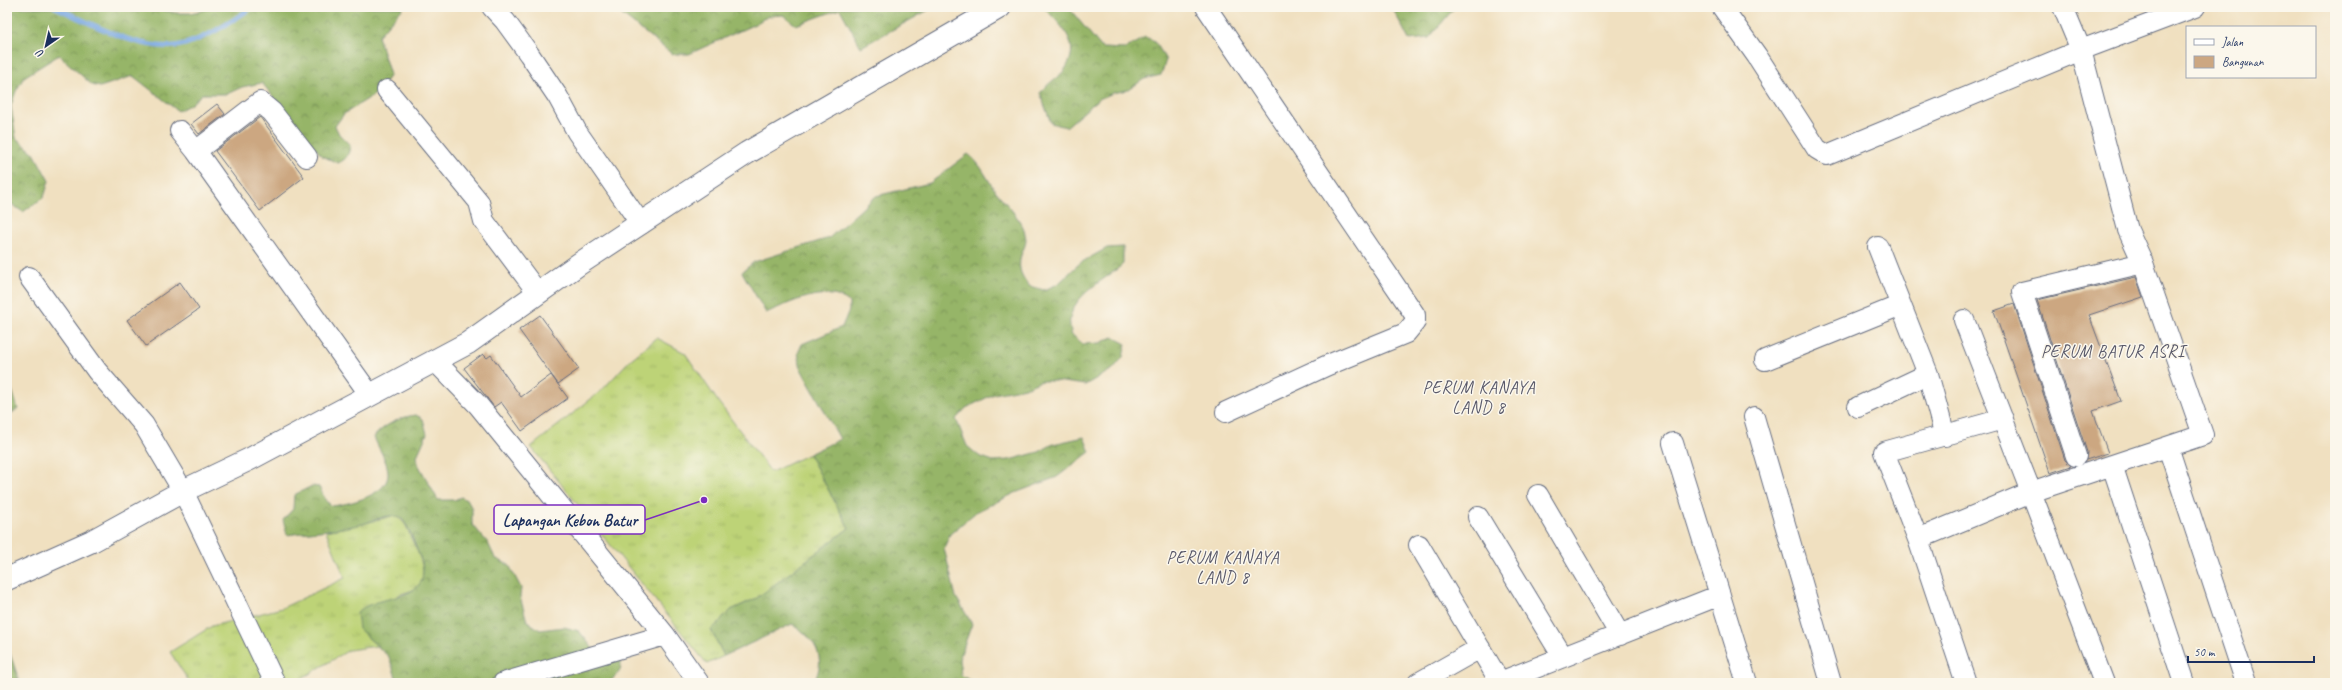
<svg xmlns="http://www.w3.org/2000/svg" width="2342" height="690" viewBox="0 0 2342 690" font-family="Caveat,sans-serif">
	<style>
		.grass { fill: url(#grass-tufts); stroke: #6c816a }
		.forest { fill: url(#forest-crowns); stroke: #587263 }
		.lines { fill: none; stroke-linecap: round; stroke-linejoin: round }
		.stream { stroke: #78a7e2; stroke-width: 5 }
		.building { fill: #cca781 }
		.minor-casing { stroke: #666d80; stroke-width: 22 }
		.major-casing { stroke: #666d80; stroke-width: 24 }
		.minor { stroke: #fff; stroke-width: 20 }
		.major { stroke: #fff; stroke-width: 22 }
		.labels { text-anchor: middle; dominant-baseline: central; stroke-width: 3; stroke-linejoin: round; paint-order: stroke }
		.neighbourhood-label { font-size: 17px; letter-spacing: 1px; fill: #59596a; stroke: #fbf7ec }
		.leader { fill: none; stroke: #7b2cbf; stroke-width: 1.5 }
		.callout-dot { fill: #7b2cbf; stroke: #fbf7ec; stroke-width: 1.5 }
		.callout { fill: #fbf7ec; stroke: #7b2cbf; stroke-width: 1.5 }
		.callout-label { font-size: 17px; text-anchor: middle; font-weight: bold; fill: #1b2f5e }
	</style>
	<defs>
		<pattern id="grass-tufts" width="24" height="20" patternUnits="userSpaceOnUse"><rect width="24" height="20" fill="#bdd377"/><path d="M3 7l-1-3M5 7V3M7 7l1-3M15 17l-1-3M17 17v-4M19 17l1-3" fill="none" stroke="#a2b569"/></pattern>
		<pattern id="forest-crowns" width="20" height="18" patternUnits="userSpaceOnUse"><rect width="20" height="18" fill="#96b568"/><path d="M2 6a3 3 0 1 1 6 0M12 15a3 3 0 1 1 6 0" fill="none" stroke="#7a9459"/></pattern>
	</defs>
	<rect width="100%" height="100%" fill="#fbf7ec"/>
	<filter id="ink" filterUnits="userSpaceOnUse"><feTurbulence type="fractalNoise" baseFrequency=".025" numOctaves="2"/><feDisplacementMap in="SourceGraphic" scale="8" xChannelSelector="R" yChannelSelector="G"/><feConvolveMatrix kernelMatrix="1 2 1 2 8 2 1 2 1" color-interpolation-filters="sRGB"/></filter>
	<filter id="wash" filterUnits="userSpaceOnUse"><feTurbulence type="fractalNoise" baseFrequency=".012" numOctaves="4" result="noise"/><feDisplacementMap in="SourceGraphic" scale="16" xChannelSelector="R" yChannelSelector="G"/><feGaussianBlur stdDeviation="0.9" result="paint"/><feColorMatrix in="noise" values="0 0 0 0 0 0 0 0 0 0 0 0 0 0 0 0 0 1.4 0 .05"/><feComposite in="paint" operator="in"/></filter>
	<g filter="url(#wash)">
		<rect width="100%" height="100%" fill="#f0e0c0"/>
		<path class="grass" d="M 657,338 L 685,353 L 719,403 L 771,472 L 809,454 L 849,528 L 757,598 L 731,610 L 711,630 L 724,656 L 707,664 L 531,447 L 602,390 L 630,360 Z
			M 392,516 C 405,518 407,528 412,540 C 418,553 431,576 416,588 C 411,592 404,592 399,595 C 385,603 371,618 359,629 L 377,646 L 349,650 L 294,683 L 190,683 L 170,652 L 212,626 L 282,608 L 345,578 L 326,531 L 362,524 Z"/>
		<path class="forest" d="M 7,7 L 97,9 L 145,7 L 177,13 L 195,13 L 213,7 L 404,7 L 378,36 L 390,75 L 377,93 L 344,114 L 335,126 L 339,134 L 350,145 C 349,155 347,159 338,163 L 322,156 L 262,83 L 242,87 L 227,94 L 202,94 L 191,104 L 178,111 L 133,76 L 100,87 L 92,85 L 59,55 L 24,77 L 16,91 L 11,106 L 16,138 L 34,153 L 49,181 L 44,197 L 23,212 L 7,201 Z
			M 612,7 L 934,7 L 861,47 L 840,9 L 796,25 L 783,15 L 768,16 L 755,24 L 689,54 L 672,54 Z
			M 1043,7 L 1068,7 L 1102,48 L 1125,49 L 1145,37 C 1158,41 1159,49 1166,60 L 1161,75 L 1144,79 L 1128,90 L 1113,93 L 1099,99 L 1066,127 L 1051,123 L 1040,93 C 1047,84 1057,78 1063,72 C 1084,45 1062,26 1043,7 Z
			M 1392,7 L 1455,7 L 1429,38 L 1409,40 Z
			M 968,154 C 981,164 986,177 995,190 C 1006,205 1025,221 1026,240 C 1026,243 1024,249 1022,252 C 1017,267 1020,274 1029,286 L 1044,290 L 1058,284 L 1080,263 L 1107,248 L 1123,247 L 1123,264 C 1106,280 1074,293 1070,319 C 1069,323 1071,329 1071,334 L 1083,344 L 1100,343 L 1113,337 L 1126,344 L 1123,357 L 1113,369 L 1085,385 L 1056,381 L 1041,381 L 1025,388 L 994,394 L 966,408 L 956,419 L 967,446 L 979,456 L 993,461 L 1009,460 L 1039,452 L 1053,444 L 1084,437 L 1090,452 L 1057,477 L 1015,493 L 976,512 L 950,534 L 944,548 L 956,597 L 972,624 L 959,659 L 961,675 L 974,683 L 813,683 C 829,657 813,637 792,624 L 724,656 L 711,630 L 731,610 L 757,598 L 849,528 L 809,454 L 840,439 L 801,369 L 798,353 L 802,344 L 842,327 L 849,310 L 849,302 C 827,284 789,303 766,313 L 742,272 L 754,262 L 829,238 L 876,196 L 930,183 Z
			M 7,383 L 11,387 L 18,409 L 7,416 Z
			M 416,415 L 423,419 L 427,434 L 417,456 L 418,464 L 438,500 L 454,500 L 461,497 L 468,501 L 472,509 L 472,524 L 488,543 L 495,558 L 509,565 L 521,588 L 520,597 L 527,621 L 540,630 L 564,627 L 579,631 L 605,664 L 620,659 C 623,671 617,675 608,683 L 398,683 L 389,657 L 359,629 L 357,612 C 374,598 401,600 416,588 C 425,580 424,567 420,557 C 416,548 407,520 399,517 C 388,513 373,521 363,524 C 338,530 312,531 287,535 L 283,520 L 293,509 L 294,495 L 312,486 L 319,487 L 326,501 L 332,506 C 349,504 390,495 388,472 C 387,460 378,448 374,437 C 382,426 402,416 416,415 Z
			M 7,645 L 20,683 L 7,683 Z"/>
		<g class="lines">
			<path class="stream" d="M 55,7 C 89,22 146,56 185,44 C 208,37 233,21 252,7"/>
		</g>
		<g id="blocks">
			<path class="building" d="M 217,104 L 225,114 L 199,134 L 191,124 Z
				M 260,117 L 304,177 L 260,211 L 215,151 Z
				M 2136,277 L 2143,297 L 2089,315 L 2121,401 L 2093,411 L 2108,453 L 2086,460 L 2087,452 L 2037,300 Z
				M 180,282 L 199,309 L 146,346 L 127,320 Z
				M 2014,304 L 2065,460 L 2071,466 L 2050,473 L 1994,311 Z
				M 540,315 L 579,369 L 558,384 L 519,330 Z
				M 483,354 L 487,358 L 491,355 L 521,397 L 551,375 L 568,398 L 522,431 L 501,402 L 494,407 L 464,368 Z"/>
		</g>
	</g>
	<g filter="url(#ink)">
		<use href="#blocks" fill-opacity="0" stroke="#666d80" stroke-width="1"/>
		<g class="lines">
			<g class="minor-casing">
				<path id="minor" d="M 492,7 L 505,21 L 529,54 L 558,97 L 577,132 L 641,224
					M 1206,7 L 1415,315 L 1415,322 L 1406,333 L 1328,365 L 1226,412
					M 1722,7 L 1757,56 L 1817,149 L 1827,155 L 2081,50 L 2195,7
					M 387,90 L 479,202 L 484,221 L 538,293
					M 180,131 L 196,151 L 370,395
					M 196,151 L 260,102 L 272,112 L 307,157
					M 1878,247 L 1928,374 L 1945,436
					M 29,277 L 97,371 L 144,425 L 183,491 L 275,683
					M 1964,320 L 2031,492 L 2203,435 L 2143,263 L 2128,230 L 2081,50 L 2063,7
					M 1765,360 L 1901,305
					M 435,361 L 478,405 L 665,635 L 699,683
					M 1858,407 L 1928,374
					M 1754,417 L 1831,683
					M 1673,443 L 1747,683
					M 2168,447 L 2246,683
					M 2076,456 L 2022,292 L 2143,263
					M 2112,465 L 2184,683
					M 1538,495 L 1620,635
					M 1478,517 L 1563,657
					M 1918,539 L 2031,492 L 2104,683
					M 1419,545 L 1500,682 L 1720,595
					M 503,683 L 665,635
					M 1418,683 L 1480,648
					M 1966,683 L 1918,539 L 1884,452 L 2003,419"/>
			</g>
			<g class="major-casing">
				<path id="major" d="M 7,579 L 92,541 L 183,491 L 250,459 L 468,343 L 579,264 L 747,153 L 1000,7"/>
			</g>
			<use href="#minor" class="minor"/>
			<use href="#major" class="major"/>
		</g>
	</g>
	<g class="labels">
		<g class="neighbourhood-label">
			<text x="2113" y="351">PERUM BATUR ASRI</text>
			<text x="1479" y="387">PERUM KANAYA<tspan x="1479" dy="20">LAND 8</tspan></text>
			<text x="1223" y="557">PERUM KANAYA<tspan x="1223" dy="20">LAND 8</tspan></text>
		</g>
	</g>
	<path class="leader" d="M704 500L645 520"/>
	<circle class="callout-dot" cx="704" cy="500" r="4"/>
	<rect class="callout" x="494" y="505" width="151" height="29" rx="4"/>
	<g class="callout-label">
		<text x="570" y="526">Lapangan Kebon Batur</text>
	</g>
	<rect width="2342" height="690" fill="none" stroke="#fbf7ec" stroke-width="24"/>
	<rect x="2186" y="26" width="130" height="52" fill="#fbf7ec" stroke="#a1a7b3"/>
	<rect x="2194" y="39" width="20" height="6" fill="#ffffff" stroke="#a1a7b3"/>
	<text x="2222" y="46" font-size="12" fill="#1b2f5e">Jalan</text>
	<rect x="2194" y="56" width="20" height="12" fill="#cca781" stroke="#a1a7b3"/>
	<text x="2222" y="66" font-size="12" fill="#1b2f5e">Bangunan</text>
	<g transform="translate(46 46) rotate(214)" stroke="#fbf7ec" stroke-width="3" paint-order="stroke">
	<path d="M0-3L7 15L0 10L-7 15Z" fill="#1b2f5e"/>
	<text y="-6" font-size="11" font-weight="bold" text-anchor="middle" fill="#1b2f5e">U</text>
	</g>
	<path d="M2188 656v6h126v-6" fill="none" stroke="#1b2f5e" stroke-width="2"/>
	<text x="2194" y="656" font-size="12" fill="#1b2f5e" stroke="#fbf7ec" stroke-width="3" paint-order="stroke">50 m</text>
</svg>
